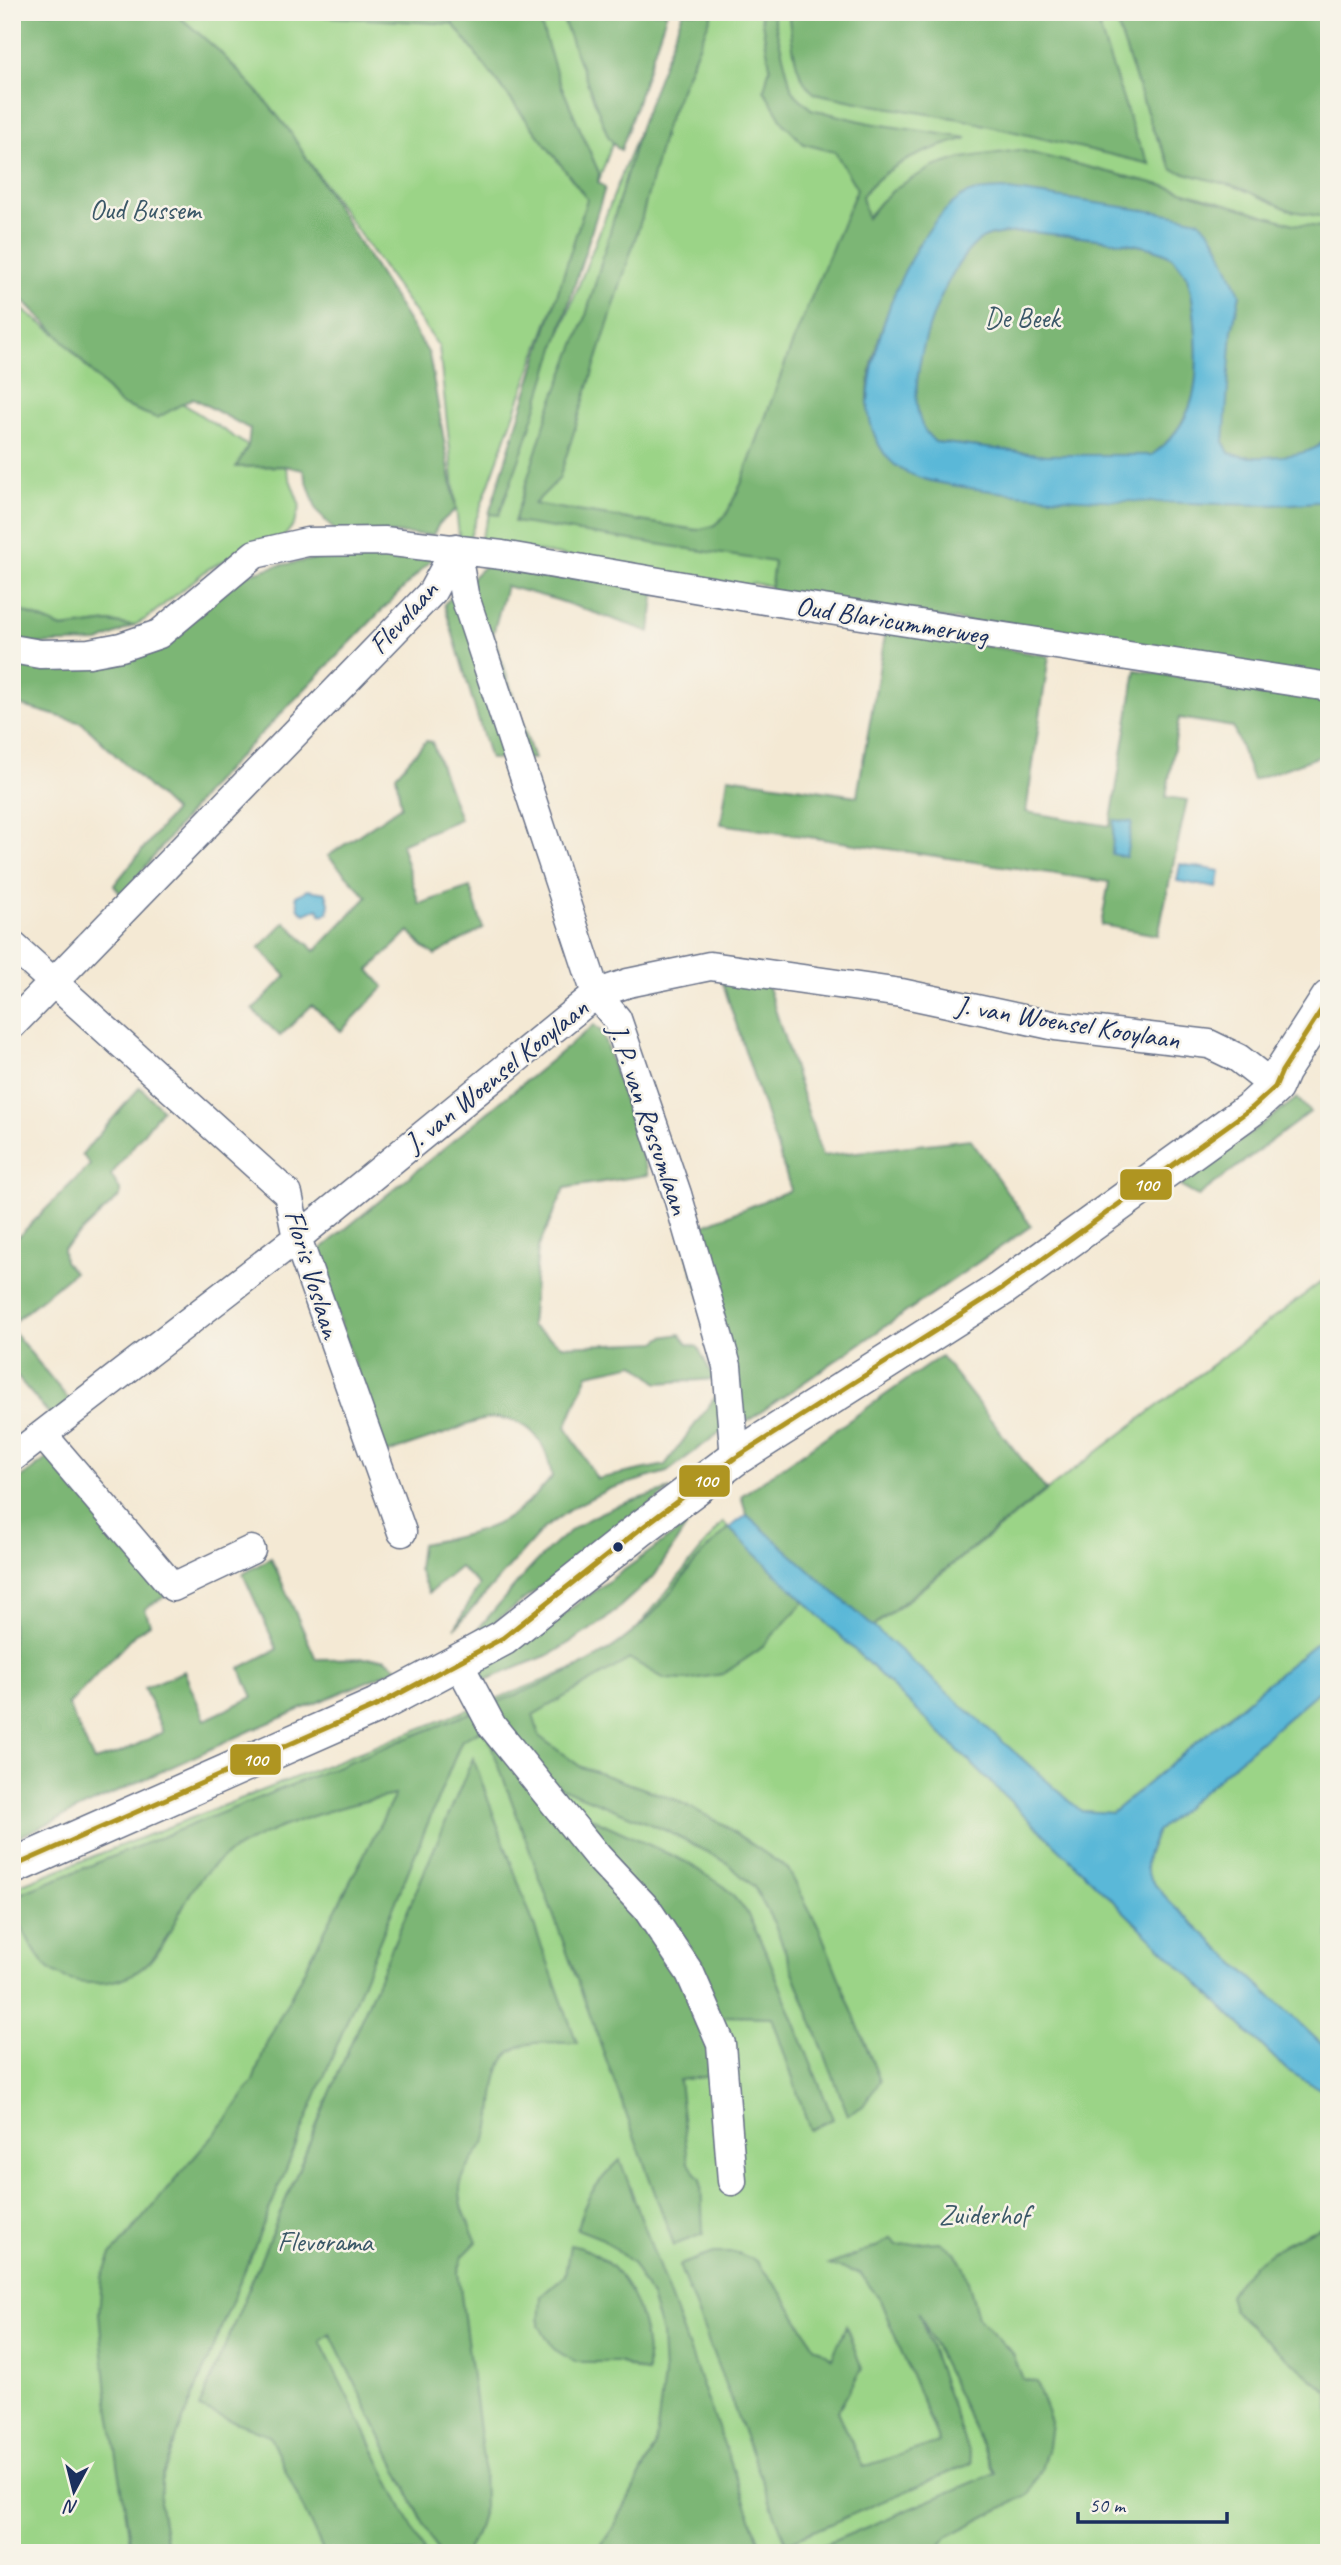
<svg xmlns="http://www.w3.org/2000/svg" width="1341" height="2565" viewBox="0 0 1341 2565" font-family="Caveat,sans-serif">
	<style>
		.green { fill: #9bd487; stroke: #5b8272; stroke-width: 2 }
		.forest { fill: #7cb674; stroke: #4c7269; stroke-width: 2 }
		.water { fill: #5ab8d8; stroke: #3a749b; stroke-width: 2; fill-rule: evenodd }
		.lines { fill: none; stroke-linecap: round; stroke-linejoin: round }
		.minor-casing { stroke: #677087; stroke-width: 31 }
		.major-casing { stroke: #677087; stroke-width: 38 }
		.minor { stroke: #fff; stroke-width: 28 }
		.major { stroke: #fff; stroke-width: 35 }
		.bus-1-casing { stroke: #f7f3e8; stroke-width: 10 }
		.bus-1 { stroke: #af9521; stroke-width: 5 }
		.bus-dot { fill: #1b2f5e; stroke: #f7f3e8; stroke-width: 2.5 }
		.labels { text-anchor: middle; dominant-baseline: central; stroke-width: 5; stroke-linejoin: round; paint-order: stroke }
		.park-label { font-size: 28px; fill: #3b5868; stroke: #f7f3e8 }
		.street-label { font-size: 28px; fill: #1b2f5e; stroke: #f7f3e8 }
		.line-badge { stroke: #f7f3e8; stroke-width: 2.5 }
		.badge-label { font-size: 19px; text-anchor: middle; font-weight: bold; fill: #fff }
	</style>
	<rect width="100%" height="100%" fill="#f7f3e8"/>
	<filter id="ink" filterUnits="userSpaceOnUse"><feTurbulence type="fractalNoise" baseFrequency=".0143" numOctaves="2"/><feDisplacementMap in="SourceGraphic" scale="14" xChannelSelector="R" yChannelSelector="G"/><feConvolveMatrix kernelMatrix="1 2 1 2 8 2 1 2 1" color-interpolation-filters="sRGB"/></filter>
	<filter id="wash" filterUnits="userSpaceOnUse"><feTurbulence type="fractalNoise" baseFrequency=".00686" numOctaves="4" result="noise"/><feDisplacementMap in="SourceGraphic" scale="28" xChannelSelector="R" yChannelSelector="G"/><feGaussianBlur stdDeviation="1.57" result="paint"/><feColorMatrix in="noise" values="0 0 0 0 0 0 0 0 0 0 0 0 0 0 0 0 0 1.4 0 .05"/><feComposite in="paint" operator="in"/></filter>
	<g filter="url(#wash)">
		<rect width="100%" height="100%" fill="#f4e9d4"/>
		<path class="green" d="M 146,12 L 442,12 L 458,30 L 618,12 L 660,12 L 469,539 L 459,536 L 439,347 L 297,145 Z
			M 685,12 L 1329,12 L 1329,671 L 751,583 L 750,586 L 479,542 Z
			M 12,302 L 59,336 L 120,404 L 157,418 L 182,403 L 248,446 L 237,467 L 285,466 L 300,506 L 294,524 L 279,543 L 239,553 L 208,569 L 146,619 L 133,626 L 109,622 L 62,628 L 12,607 Z
			M 1329,1276 L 1329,1632 L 1112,1813 L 1081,1811 L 872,1628 L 1055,1484 Z
			M 723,1522 L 1287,2070 L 1329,2094 L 1329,2293 L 1275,2346 L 1329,2393 L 1329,2553 L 12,2553 L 12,1888 L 619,1651 Z
			M 1329,1682 L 1329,2051 L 1170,1902 C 1143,1871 1139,1870 1157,1831 Z"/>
		<path class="forest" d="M 12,12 L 174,12 L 218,50 L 259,93 L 289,130 L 429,354 L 456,509 L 439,524 L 433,535 L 335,531 L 317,511 L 303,470 L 285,466 L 236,467 L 248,446 L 250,429 L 193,398 L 157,418 L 120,404 L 59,336 L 12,289 Z
			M 244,12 L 537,12 L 558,78 L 599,173 L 598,182 L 605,188 L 525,444 L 499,515 L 489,514 L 587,199 L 453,24 Z
			M 560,12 L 667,12 L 621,150 L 617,148 L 608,136 Z
			M 683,12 L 713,12 L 666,125 L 642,217 L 559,479 L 534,504 L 697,530 L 713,526 L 726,515 L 741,484 L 794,339 L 857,189 L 835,152 L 804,144 L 784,124 L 764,90 L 770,66 L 760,12 L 772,12 L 792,91 L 811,109 L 869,123 L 967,138 C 929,149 887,163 862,196 L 867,218 L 880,202 L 897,187 L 933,167 L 962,158 L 1019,150 L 1165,186 L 1294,224 L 1329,228 L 1329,436 C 1325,439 1321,445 1317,447 C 1298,458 1248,460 1229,453 L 1224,443 L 1224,426 L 1232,330 L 1240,294 L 1170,214 L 919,243 C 897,289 866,353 868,405 C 869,419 879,437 884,452 L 1316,502 L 1329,500 L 1329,679 L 770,591 L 774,562 L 514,522 L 549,410 L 585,319 L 640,127 Z
			M 788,12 L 1094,12 L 1136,138 L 1150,164 L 960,119 L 872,105 L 814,93 C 793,77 792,37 788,12 Z
			M 1113,12 L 1329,12 L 1329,133 L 1324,142 L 1329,145 L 1329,218 L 1292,211 L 1240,188 L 1173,170 L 1153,130 Z
			M 1033,232 C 1061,236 1150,241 1170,256 C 1176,260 1184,271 1187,277 C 1196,304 1201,372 1192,400 C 1185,422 1170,442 1152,455 L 1045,455 L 935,442 C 927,435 923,430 919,420 C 905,375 941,275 975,244 C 988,231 1015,233 1033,232 Z
			M 403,553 L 434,557 L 213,783 L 122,896 L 114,885 L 174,811 L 82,723 L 12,703 L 12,660 L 127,653 L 230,580 L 276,566 L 338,555 Z
			M 489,562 L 655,589 L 650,632 L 557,600 L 506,586 L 493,634 L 534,759 L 490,759 L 444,604 Z
			M 12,607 L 62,628 L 109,622 L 133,626 L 99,642 L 26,644 L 12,633 Z
			M 886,630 L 1049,656 L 1026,812 L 1110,826 L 1136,670 L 1329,701 L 1329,753 L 1253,780 L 1233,727 L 1179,718 L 1166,797 L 1187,800 L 1158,935 L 1101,925 L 1109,882 L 721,824 L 728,777 L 857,796 Z
			M 426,741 L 432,742 L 460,819 L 401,844 L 419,904 L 470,887 L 483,928 L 435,955 L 422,946 L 409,931 L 369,970 L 384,987 L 341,1031 L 312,1005 L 280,1036 L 253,1010 L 286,976 L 259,948 L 285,922 L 315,951 L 367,897 L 328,856 L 401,806 L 396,775 Z
			M 722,981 L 767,984 L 822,1156 L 970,1139 L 1031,1226 L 742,1425 L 681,1234 L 791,1190 Z
			M 594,1025 L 602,1032 L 648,1175 L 565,1188 L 538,1248 L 531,1326 L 563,1346 L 656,1342 L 663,1337 L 680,1334 L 688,1344 L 698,1347 L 714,1379 L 658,1383 L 635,1364 L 588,1374 L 566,1427 L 597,1479 L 665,1465 L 719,1392 L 731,1424 L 667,1472 L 609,1489 L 575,1506 L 543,1529 L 455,1628 L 479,1585 L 460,1567 L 429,1593 L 418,1569 L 421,1544 C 483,1532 510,1528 552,1477 C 547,1446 534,1421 499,1418 C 482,1417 462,1427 447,1433 C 426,1440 405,1447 385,1454 L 316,1253 Z
			M 140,1087 L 162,1109 L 111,1175 L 120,1190 L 120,1196 L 63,1249 L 64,1261 L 74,1272 L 15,1321 L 12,1326 L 12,1243 L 90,1165 L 82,1154 Z
			M 1297,1098 L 1310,1112 L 1198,1196 L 1180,1186 Z
			M 12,1330 L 74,1406 L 55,1421 L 12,1371 Z
			M 941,1356 L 1046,1490 L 872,1627 L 747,1515 L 741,1496 Z
			M 61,1448 L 176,1589 L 145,1609 L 150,1624 L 136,1633 L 68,1705 L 94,1761 L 120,1753 L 163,1732 L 144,1688 L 184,1671 L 205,1720 L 253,1697 L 240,1668 L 277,1649 L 243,1574 L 271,1558 L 316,1659 L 384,1658 L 399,1668 L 252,1730 L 12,1840 L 12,1485 Z
			M 671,1489 L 465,1644 C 499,1606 543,1546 585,1521 C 612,1505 642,1498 671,1489 Z
			M 688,1524 L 655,1575 L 604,1621 L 551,1654 L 478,1683 L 473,1674 L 531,1637 Z
			M 729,1528 L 805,1601 L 759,1650 L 723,1674 L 686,1680 L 665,1679 L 630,1659 L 533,1715 L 540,1737 L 581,1767 L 674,1799 L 721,1823 L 788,1869 L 819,1928 L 880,2081 L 863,2106 L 848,2115 L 775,1925 L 754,1887 L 726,1862 L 667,1831 L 554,1785 L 490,1705 C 543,1684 600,1664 642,1624 C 663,1606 677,1583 695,1562 C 705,1550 718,1539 729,1528 Z
			M 475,1711 L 632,1901 L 713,2033 L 711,2076 L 679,2080 L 688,2163 L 701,2179 L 703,2234 L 674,2245 L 485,1728 L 462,1740 L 178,2433 L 161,2482 L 160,2505 L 168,2553 L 132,2553 L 107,2393 L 99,2314 L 102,2277 L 111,2255 L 228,2118 L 253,2081 L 267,2042 L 395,1795 C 344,1804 255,1830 216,1863 C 164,1906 175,1985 89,1983 C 50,1982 36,1957 21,1925 L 12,1935 L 12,1897 Z
			M 473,1758 L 577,2043 C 559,2043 536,2040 519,2047 C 488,2060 497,2110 488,2135 C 481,2153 459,2172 460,2192 C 461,2210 470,2226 477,2242 L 463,2256 L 458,2272 L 483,2459 L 484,2507 L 476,2534 L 465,2553 L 438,2553 L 330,2333 L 320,2341 L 425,2553 L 324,2553 L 269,2435 L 199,2408 L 351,2043 Z
			M 572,1809 L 686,1862 L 725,1887 L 746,1911 L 768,1956 L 833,2119 L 810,2130 L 772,2017 L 717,2016 Z
			M 620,2160 L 763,2551 L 759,2553 L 596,2553 L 616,2523 L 655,2447 L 664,2375 L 662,2334 L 651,2297 L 632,2263 L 603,2239 L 577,2229 C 585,2197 596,2183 620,2160 Z
			M 1329,2224 L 1329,2393 L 1244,2321 L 1233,2309 L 1229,2295 C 1252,2258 1288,2239 1329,2224 Z
			M 891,2238 L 896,2245 L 940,2242 L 955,2252 L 965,2270 L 978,2317 L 1013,2354 L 1023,2379 L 1036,2382 L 1051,2422 L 1048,2447 L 1041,2470 L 1029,2494 L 948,2536 L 935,2553 L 805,2553 L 995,2473 L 918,2311 L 972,2463 L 786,2543 L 679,2265 L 713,2253 L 738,2253 L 756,2261 L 782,2293 L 814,2346 L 832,2358 L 846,2326 L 862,2369 L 838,2411 L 863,2467 L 939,2442 L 880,2300 L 860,2273 L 829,2265 L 878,2246 Z
			M 570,2245 C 627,2256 650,2321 647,2373 L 618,2362 L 575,2362 L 554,2349 L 539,2325 L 541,2296 L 565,2275 Z"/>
		<path class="water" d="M 1002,189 L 1170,214 L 1198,220 L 1209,230 L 1217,242 L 1240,294 L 1232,330 L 1224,443 L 1229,453 C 1248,460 1298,458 1317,447 C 1321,445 1325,439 1329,436 L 1329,500 C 1283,508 1233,504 1186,503 C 1114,501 1042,499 970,488 C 945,484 916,481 895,465 C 879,452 868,425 868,404 C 870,343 909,232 961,197 C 973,189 989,190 1002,189 ZM 1033,232 C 1062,236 1150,241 1170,256 C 1176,260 1184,271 1187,277 C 1196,304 1201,372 1192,400 C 1186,422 1170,442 1152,455 L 1045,455 L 935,442 C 928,435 923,430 920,420 C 905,376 941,275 975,244 C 988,231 1015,233 1033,232 Z
			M 1114,820 L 1132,822 L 1126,857 L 1112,854 Z
			M 1180,864 L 1220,871 L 1217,888 L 1177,881 Z
			M 307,890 L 326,893 L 329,903 L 328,913 L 321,915 L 318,908 L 305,914 L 299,909 L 296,896 Z
			M 747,1515 L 1081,1811 L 1112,1813 L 1329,1632 L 1329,1682 L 1157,1831 C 1139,1870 1143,1871 1170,1902 L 1329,2051 L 1329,2094 L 1287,2070 L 729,1528 Z"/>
	</g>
	<g filter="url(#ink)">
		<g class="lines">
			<g class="minor-casing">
				<path id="minor" d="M 456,548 L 464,594 L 596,994 L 617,1019 L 677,1194 L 727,1366 L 735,1458
					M 12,649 L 40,654 L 89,653 L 121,647 L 159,634 L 255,554 L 307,542 L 384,541 L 502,555 L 758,599 L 1329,687
					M 12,945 L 288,1194 L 297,1238 L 402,1532
					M 12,1025 L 432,592 L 456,548
					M 43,1435 L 173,1587 L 251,1550
					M 12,1458 L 297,1238 L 596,994 L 628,983 L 710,966 L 901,993 L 1056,1026 L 1209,1044 L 1238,1058 L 1275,1087
					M 458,1662 L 492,1726 L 598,1857 L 647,1909 L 690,1973 L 721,2044 L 732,2181"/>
			</g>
			<g class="major-casing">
				<path id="major" d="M 12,1867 L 376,1706 L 503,1638 L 639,1530 L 735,1458 L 1001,1289 L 1252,1108 L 1275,1087 L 1282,1071 L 1329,998"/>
			</g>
			<use href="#minor" class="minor"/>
			<use href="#major" class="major"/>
			<g class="bus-1-casing">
				<path id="bus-1" d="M 12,1867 L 376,1706 L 503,1638 L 639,1530 L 735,1458 L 1001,1289 L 1252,1108 L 1275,1087 L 1282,1071 L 1329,998"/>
			</g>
			<use href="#bus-1" class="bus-1"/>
		</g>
	</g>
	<circle class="bus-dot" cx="618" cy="1547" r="6"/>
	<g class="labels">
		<g class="park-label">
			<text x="145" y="209">Oud Bussem</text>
			<text x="1022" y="317">De Beek</text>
			<text x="984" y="2214">Zuiderhof</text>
			<text x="325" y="2241">Flevorama</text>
		</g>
		<g class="street-label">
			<text transform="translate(403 617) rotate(-48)">Flevolaan</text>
			<text transform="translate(892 620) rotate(9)">Oud Blaricummerweg</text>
			<text transform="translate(1068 1022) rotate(9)">J. van Woensel Kooylaan</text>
			<text transform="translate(496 1075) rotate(-39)">J. van Woensel Kooylaan</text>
			<text transform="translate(649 1119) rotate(71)">J. P. van Rossumlaan</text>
			<text transform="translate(313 1274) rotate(73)">Floris Voslaan</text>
		</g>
	</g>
	<g class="line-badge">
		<rect x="1119" y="1168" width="54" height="33" rx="7" fill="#af9521"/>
		<rect x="678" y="1464" width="53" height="34" rx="7" fill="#af9521"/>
		<rect x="229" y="1743" width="53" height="33" rx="7" fill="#af9521"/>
	</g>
	<g class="badge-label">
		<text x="1146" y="1191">100</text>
		<text x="705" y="1487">100</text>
		<text x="255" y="1766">100</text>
	</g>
	<rect width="1341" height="2565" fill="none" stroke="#f7f3e8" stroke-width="42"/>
	<g transform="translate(74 2491) rotate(187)" stroke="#f7f3e8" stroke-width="5" paint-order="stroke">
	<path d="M0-5L12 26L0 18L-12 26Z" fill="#1b2f5e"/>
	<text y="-10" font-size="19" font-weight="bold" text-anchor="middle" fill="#1b2f5e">N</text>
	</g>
	<path d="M1078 2512v10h149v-10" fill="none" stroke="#1b2f5e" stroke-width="3.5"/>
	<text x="1089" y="2512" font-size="21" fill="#1b2f5e" stroke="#f7f3e8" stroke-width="5" paint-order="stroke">50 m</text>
</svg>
